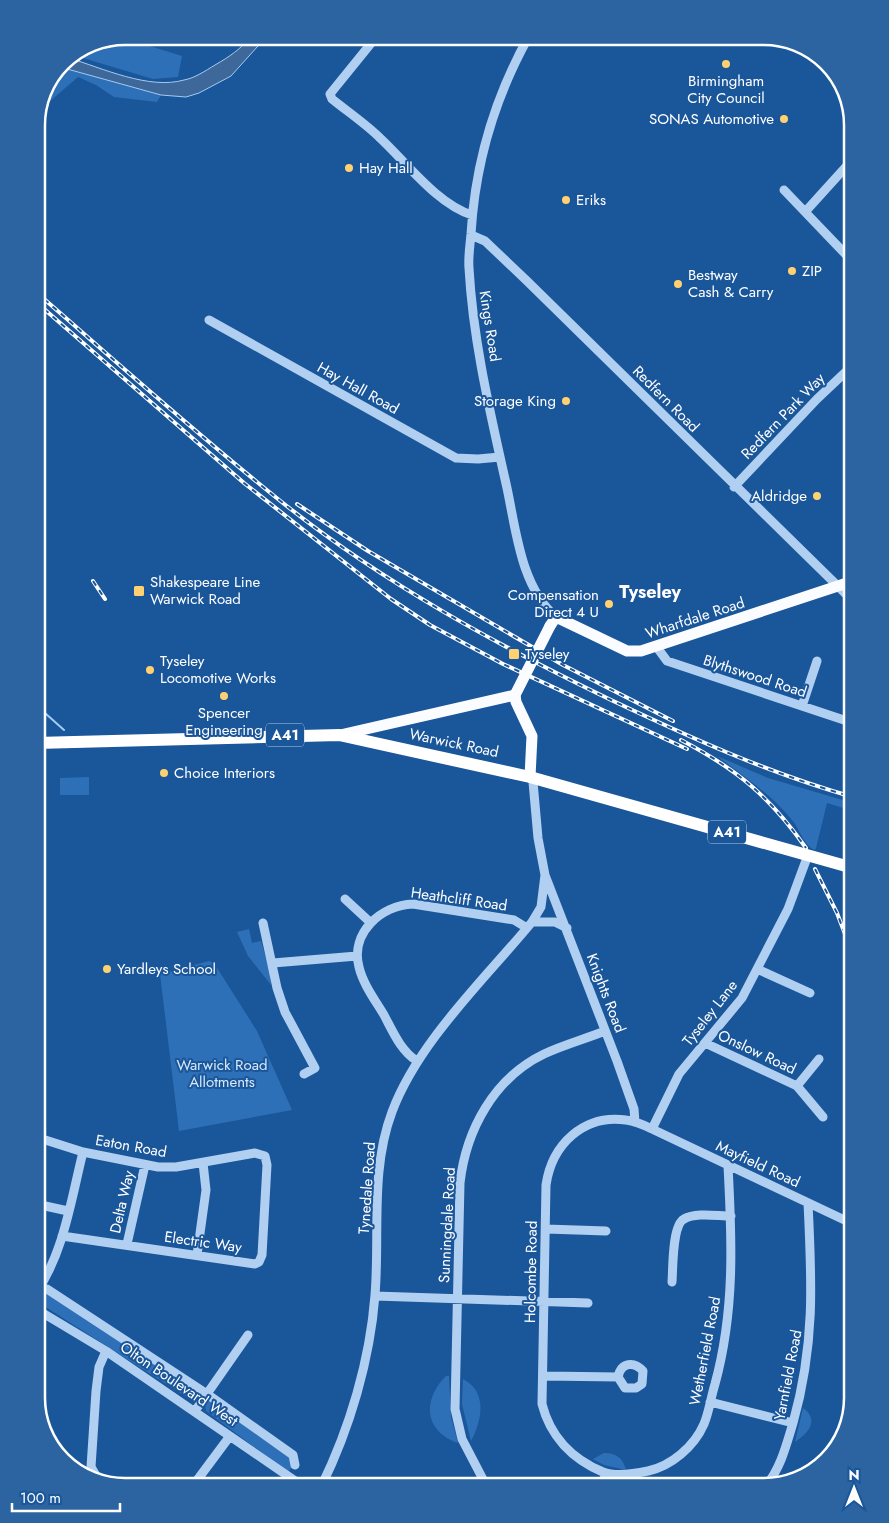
<svg xmlns="http://www.w3.org/2000/svg" width="889" height="1523" viewBox="0 0 889 1523" font-family="Jost,sans-serif">
	<style>
		.green { fill: #2e70b7 }
		.water { fill: #3e6899; stroke: #a3cbf3 }
		.lines { fill: none; stroke-linecap: round; stroke-linejoin: round }
		.stream { stroke: #a3cbf3; stroke-width: 2 }
		.minor { stroke: #b0cff1; stroke-width: 9 }
		.major { stroke: #fafcff; stroke-width: 11 }
		.highway { stroke: #fff; stroke-width: 12 }
		.rail-casing { stroke: #fff; stroke-width: 4 }
		.rail { stroke: #1a569a; stroke-width: 2; stroke-dasharray: 5.5; stroke-linecap: butt }
		.major-bridge { stroke: #fafcff; stroke-width: 11 }
		.poi-dot { fill: #ffd170; stroke: #1a569a; stroke-width: 2 }
		.labels { text-anchor: middle; dominant-baseline: central; stroke-width: 4; stroke-linejoin: round; paint-order: stroke }
		.shield { fill: #1a569a; stroke: #bacce1; stroke-width: 1 }
		.shield-label { font-size: 14px; font-weight: bold; fill: #fff }
		.poi-label { font-size: 15px; fill: #fff; stroke: #1a569a; text-anchor: start }
		.street-label { font-size: 15px; fill: #fff; stroke: #1a569a }
		.park-label { font-size: 15px; fill: #d7e9fc; stroke: #1a569a }
		.quarter-label { font-size: 18px; font-weight: bold; fill: #fff; stroke: #1a569a }
		.rim { fill: none; stroke: #fff; stroke-width: 2.5 }
	</style>
	<rect width="100%" height="100%" fill="#1a569a"/>
	<path class="green" d="M 125,36 L 136,36 L 150,46 L 182,56 L 178,77 L 153,79 L 73,55 L 91,43 Z
		M 60,67 L 161,95 L 157,102 L 114,97 L 96,85 L 78,77 L 41,109 Z
		M 717,756 L 768,778 L 853,803 L 853,811 L 827,803 L 816,848 L 815,850 C 803,845 800,829 792,820 C 771,794 743,776 717,756 Z
		M 89,777 L 89,795 L 60,795 L 60,778 Z
		M 249,929 L 252,943 L 261,941 L 270,973 L 271,985 L 248,956 L 237,932 Z
		M 209,961 L 214,963 L 257,1031 L 292,1110 L 179,1131 L 160,974 Z
		M 47,1292 L 202,1394 L 199,1400 L 194,1402 L 41,1304 Z
		M 446,1376 L 449,1376 L 451,1417 L 458,1443 C 424,1431 422,1400 446,1376 Z
		M 463,1379 C 488,1392 482,1420 471,1441 L 462,1404 Z
		M 210,1400 L 290,1456 L 292,1467 L 288,1472 L 206,1411 L 205,1403 Z
		M 803,1408 C 820,1420 808,1434 795,1442 Z
		M 604,1453 C 616,1453 623,1458 626,1470 L 604,1465 L 593,1459 Z"/>
	<path class="water" d="M 251,36 L 267,36 L 231,76 L 199,93 L 186,97 L 161,95 L 60,67 L 69,58 C 102,68 149,90 184,80 C 195,78 205,71 215,65 C 229,57 241,49 251,36 Z"/>
	<g class="lines">
		<path class="stream" d="M 36,705 L 64,730"/>
		<path class="minor" d="M 377,36 L 330,94 L 332,99 C 348,112 366,124 380,138 C 407,163 437,204 472,215
			M 529,36 C 495,97 475,165 471,234 C 470,246 468,257 469,268 C 473,342 491,416 507,488 C 516,530 521,587 556,617
			M 784,190 L 853,262
			M 805,212 L 853,159
			M 471,235 L 485,241 L 526,280 L 853,601
			M 209,320 L 456,458 L 478,459 L 500,457
			M 734,487 L 817,399 L 853,365
			M 656,646 L 667,661 L 853,723
			M 802,706 L 817,661
			M 530,777 L 533,782 L 538,838 L 545,875 L 617,1061 L 634,1109 L 635,1122
			M 345,899 L 371,923
			M 532,922 L 555,922 L 567,928
			M 263,923 L 277,988 L 285,1012 L 315,1068 L 304,1074
			M 273,963 L 357,956
			M 757,969 L 810,993
			M 705,1043 L 797,1086 L 823,1117
			M 417,1061 C 401,1051 393,1032 384,1015 C 375,1000 363,984 359,967 C 350,933 381,905 413,904 L 514,920 L 527,928
			M 797,1086 L 819,1059
			M 652,1129 L 679,1074 L 742,998 L 788,909 L 808,855
			M 36,1139 L 39,1138 L 83,1152
			M 728,1166 C 732,1240 735,1311 715,1384 C 711,1397 709,1412 704,1424 C 694,1447 671,1466 648,1471 C 634,1474 616,1477 603,1472 C 572,1459 550,1436 542,1404 L 546,1185 C 552,1144 584,1114 626,1120 C 635,1121 644,1125 652,1129 L 853,1224
			M 36,1204 L 68,1211
			M 546,1229 L 606,1231
			M 127,1244 L 145,1165
			M 197,1255 L 206,1190 L 203,1163
			M 672,1282 C 673,1269 672,1225 684,1219 C 696,1212 717,1216 731,1216
			M 47,1289 L 207,1394 L 293,1455 L 295,1465
			M 36,1293 C 64,1252 71,1200 83,1152 L 158,1167 L 176,1167 L 255,1153 L 265,1156 L 267,1165 L 262,1255 L 259,1262 L 255,1264 L 62,1236
			M 375,1296 L 588,1303
			M 36,1309 L 106,1351 L 304,1487
			M 544,1376 L 618,1377 C 621,1362 634,1361 643,1371 L 642,1384 L 636,1388 L 625,1388 L 618,1377
			M 710,1402 L 793,1423
			M 195,1411 L 248,1335
			M 98,1479 L 91,1467 L 96,1391 L 99,1367 L 106,1351
			M 112,1484 L 134,1487
			M 766,1486 C 781,1467 786,1446 793,1423 C 815,1345 812,1283 808,1203
			M 192,1487 L 230,1436
			M 321,1487 C 350,1428 370,1360 375,1295 C 380,1235 370,1170 392,1112 C 418,1042 485,979 532,922 L 541,907 L 545,875
			M 487,1487 L 462,1439 L 455,1409 L 460,1183 C 466,1130 494,1078 544,1054 C 563,1045 585,1039 605,1031
			M 601,1487 L 606,1473"/>
		<path class="major" d="M 550,626 L 556,617 L 627,651 L 641,651 L 853,581
			M 340,735 L 515,695 L 516,702 L 532,736 L 530,777"/>
		<path class="highway" d="M 36,743 L 339,735 L 530,777 L 853,868"/>
		<g class="rail-casing">
			<path id="rail" d="M 36,292 C 119,364 201,438 288,507 C 386,584 497,645 609,699 C 689,737 768,773 853,797
				M 36,302 L 244,483 L 391,599 L 430,625 L 503,664 L 687,749
				M 297,504 L 368,551 L 563,665 L 673,721
				M 93,581 L 105,599
				M 681,740 C 738,770 769,796 806,848
				M 815,869 L 837,913 L 853,955"/>
		</g>
		<use href="#rail" class="rail"/>
		<path class="major-bridge" d="M 515,695 L 550,626"/>
	</g>
	<g class="poi-dot">
		<circle cx="726" cy="64" r="5"/>
		<circle cx="784" cy="119" r="5"/>
		<circle cx="349" cy="168" r="5"/>
		<circle cx="566" cy="200" r="5"/>
		<circle cx="792" cy="271" r="5"/>
		<circle cx="678" cy="284" r="5"/>
		<circle cx="566" cy="401" r="5"/>
		<circle cx="817" cy="496" r="5"/>
		<rect x="133" y="585" width="12" height="12" rx="2.5"/>
		<circle cx="609" cy="604" r="5"/>
		<rect x="508" y="648" width="12" height="12" rx="2.5"/>
		<circle cx="150" cy="670" r="5"/>
		<circle cx="224" cy="696" r="5"/>
		<circle cx="164" cy="773" r="5"/>
		<circle cx="107" cy="969" r="5"/>
	</g>
	<g class="labels">
		<g class="shield">
			<rect x="266" y="723.5" width="38" height="23" rx="4"/>
			<rect x="708" y="820.5" width="38" height="23" rx="4"/>
		</g>
		<g class="shield-label">
			<text x="285" y="735">A41</text>
			<text x="727" y="832">A41</text>
		</g>
		<g class="poi-label">
			<text x="726" y="81" text-anchor="middle">Birmingham<tspan x="726" dy="17">City Council</tspan></text>
			<text x="774" y="119" text-anchor="end">SONAS Automotive</text>
			<text x="359" y="168">Hay Hall</text>
			<text x="576" y="200">Eriks</text>
			<text x="802" y="271">ZIP</text>
			<text x="688" y="275">Bestway<tspan x="688" dy="17">Cash &amp; Carry</tspan></text>
			<text x="556" y="401" text-anchor="end">Storage King</text>
			<text x="807" y="496" text-anchor="end">Aldridge</text>
			<text x="150" y="582">Shakespeare Line<tspan x="150" dy="17">Warwick Road</tspan></text>
			<text x="599" y="595" text-anchor="end">Compensation<tspan x="599" dy="17">Direct 4 U</tspan></text>
			<text x="525" y="654">Tyseley</text>
			<text x="160" y="661">Tyseley<tspan x="160" dy="17">Locomotive Works</tspan></text>
			<text x="224" y="713" text-anchor="middle">Spencer<tspan x="224" dy="17">Engineering</tspan></text>
			<text x="174" y="773">Choice Interiors</text>
			<text x="117" y="969">Yardleys School</text>
		</g>
		<g class="street-label">
			<text transform="translate(490 326) rotate(81)">Kings Road</text>
			<text transform="translate(358 388) rotate(29)">Hay Hall Road</text>
			<text transform="translate(666 399) rotate(45)">Redfern Road</text>
			<text transform="translate(783 416) rotate(-46)">Redfern Park Way</text>
			<text transform="translate(695 618) rotate(-18)">Wharfdale Road</text>
			<text transform="translate(755 676) rotate(18)">Blythswood Road</text>
			<text transform="translate(454 743) rotate(12)">Warwick Road</text>
			<text transform="translate(459 899) rotate(8)">Heathcliff Road</text>
			<text transform="translate(606 993) rotate(69)">Knights Road</text>
			<text transform="translate(710 1013) rotate(-52)">Tyseley Lane</text>
			<text transform="translate(757 1052) rotate(25)">Onslow Road</text>
			<text transform="translate(131 1146) rotate(10)">Eaton Road</text>
			<text transform="translate(758 1164) rotate(25)">Mayfield Road</text>
			<text transform="translate(367 1188) rotate(-86)">Tynedale Road</text>
			<text transform="translate(122 1202) rotate(-77)">Delta Way</text>
			<text transform="translate(447 1225) rotate(-87)">Sunningdale Road</text>
			<text transform="translate(203 1242) rotate(8)">Electric Way</text>
			<text transform="translate(531 1272) rotate(-89)">Holcombe Road</text>
			<text transform="translate(705 1351) rotate(-79)">Wetherfield Road</text>
			<text transform="translate(788 1375) rotate(-79)">Yarnfield Road</text>
			<text transform="translate(179 1384) rotate(34)">Olton Boulevard West</text>
		</g>
		<g class="park-label">
			<text x="222" y="1065">Warwick Road<tspan x="222" dy="17">Allotments</tspan></text>
		</g>
		<g class="quarter-label">
			<text x="650" y="592">Tyseley</text>
		</g>
	</g>
	<path d="M0 0H889V1523H0ZM125 45H764A80 80 0 0 1 844 125V1398A80 80 0 0 1 764 1478H125A80 80 0 0 1 45 1398V125A80 80 0 0 1 125 45Z" fill="#2c64a2" fill-rule="evenodd"/>
	<path class="rim" d="M125 45H764A80 80 0 0 1 844 125V1398A80 80 0 0 1 764 1478H125A80 80 0 0 1 45 1398V125A80 80 0 0 1 125 45Z"/>
	<g transform="translate(854 1488)" stroke="#1a569a" stroke-width="4" paint-order="stroke">
	<path d="M0-4L9 19L0 12L-9 19Z" fill="#ffffff"/>
	<text y="-8" font-size="14" font-weight="bold" text-anchor="middle" fill="#ffffff">N</text>
	</g>
	<path d="M12 1503v8h108v-8" fill="none" stroke="#ffffff" stroke-width="2.5"/>
	<text x="20" y="1503" font-size="15" fill="#ffffff" stroke="#1a569a" stroke-width="4" paint-order="stroke">100 m</text>
</svg>
